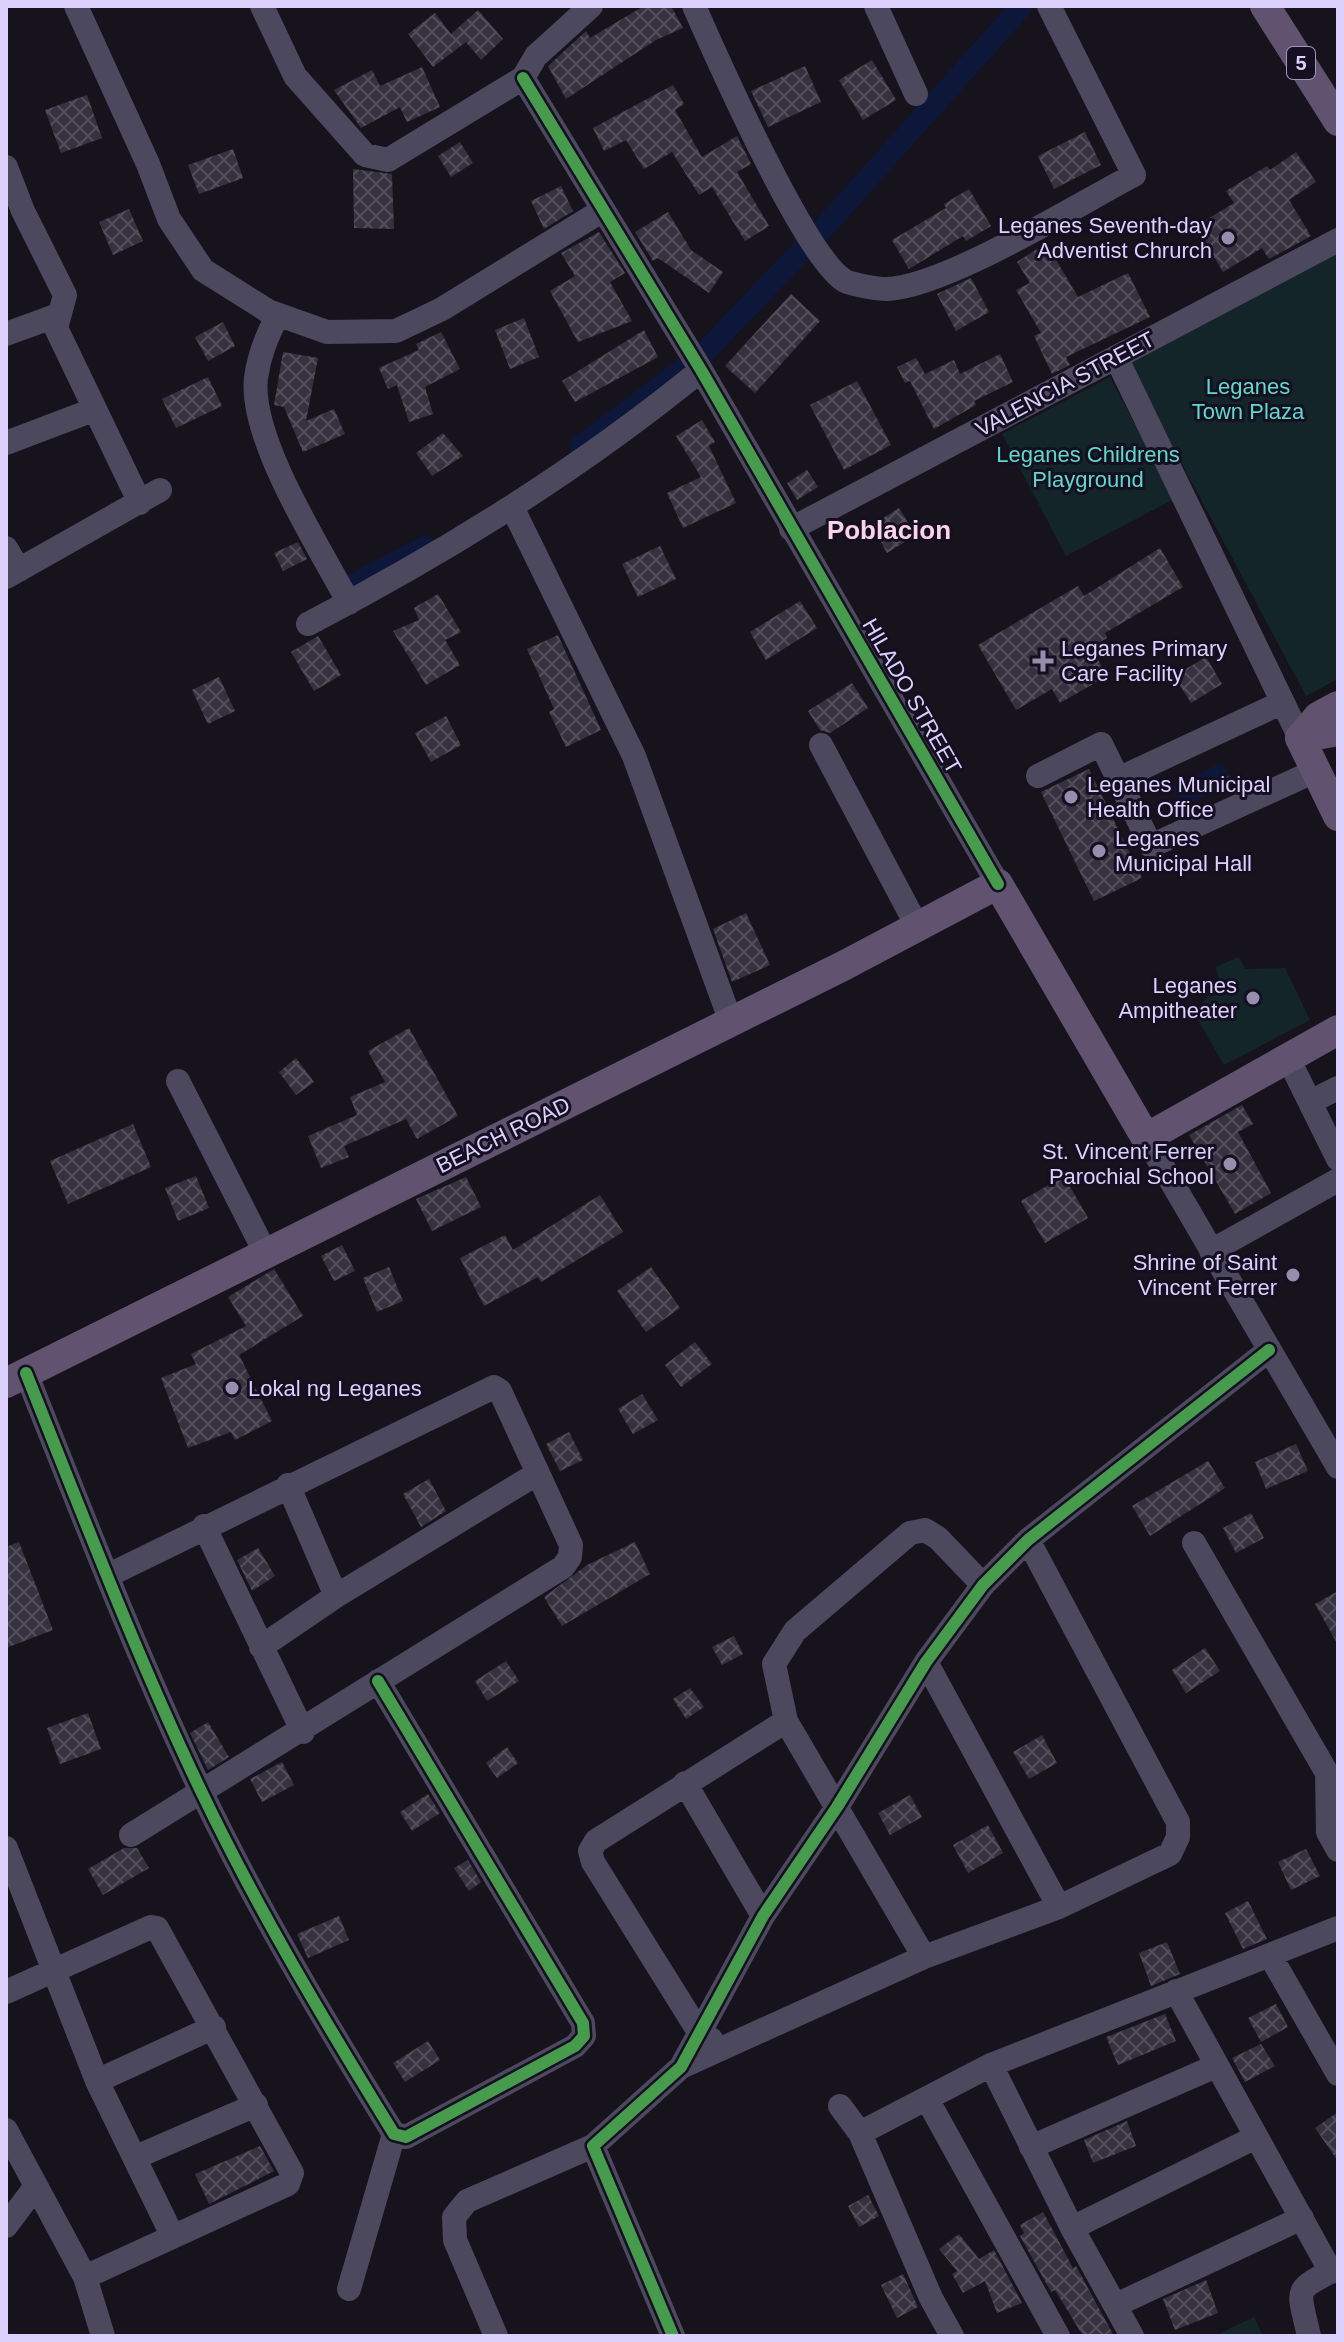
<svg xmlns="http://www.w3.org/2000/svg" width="1344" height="2342" viewBox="0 0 1344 2342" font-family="Helvetica,sans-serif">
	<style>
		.green { fill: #132529 }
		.water { fill: url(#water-ripples) }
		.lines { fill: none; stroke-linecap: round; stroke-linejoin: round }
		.canal { stroke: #0d173a; stroke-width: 22 }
		.building { fill: url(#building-cross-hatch) }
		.minor { stroke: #4c485e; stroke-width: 24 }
		.major { stroke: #61536f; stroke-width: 30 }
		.cycleway-casing { stroke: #140f21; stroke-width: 17 }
		.cycleway { stroke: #469c4c; stroke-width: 12 }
		.poi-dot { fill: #978eae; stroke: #140f21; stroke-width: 3 }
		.labels { text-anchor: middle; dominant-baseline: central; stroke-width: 6; stroke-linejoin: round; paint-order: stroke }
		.shield { fill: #140f21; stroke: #a097ba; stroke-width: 2 }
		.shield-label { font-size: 20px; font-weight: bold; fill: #dcd1fc }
		.poi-label { font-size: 22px; fill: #dcd1fc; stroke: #140f21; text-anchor: end }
		.street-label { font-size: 22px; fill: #dcd1fc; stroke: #140f21 }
		.park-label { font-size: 22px; fill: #62d8cb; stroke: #140f21 }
		.quarter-label { font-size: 26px; font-weight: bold; fill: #fdd3e8; stroke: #140f21 }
	</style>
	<defs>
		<pattern id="water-ripples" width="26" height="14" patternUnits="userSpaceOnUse" patternTransform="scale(2)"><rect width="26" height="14" fill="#0d173a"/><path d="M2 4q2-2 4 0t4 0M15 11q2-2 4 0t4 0" fill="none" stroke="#303857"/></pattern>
		<pattern id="building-cross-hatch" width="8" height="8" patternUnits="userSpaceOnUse" patternTransform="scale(2)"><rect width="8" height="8" fill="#35313f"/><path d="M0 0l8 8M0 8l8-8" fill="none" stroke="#524e5c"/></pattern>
	</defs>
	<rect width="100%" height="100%" fill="#16131d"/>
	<path class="green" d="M 1338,246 L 1338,679 L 1306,696 L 1127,361 Z
		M 1110,377 L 1174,499 L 1066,556 L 1002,434 Z
		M 1239,957 L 1245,969 L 1285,968 L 1310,1020 L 1224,1065 L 1194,1014 L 1220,981 L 1215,967 Z
		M 1254,2317 L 1263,2336 L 1214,2336 Z"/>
	<path class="water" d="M 1222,763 L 1232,783 L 1183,807 L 1173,787 Z"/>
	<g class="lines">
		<path class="canal" d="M 821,231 L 1022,6
			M 705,352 L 803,249
			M 581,446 L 685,368
			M 350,586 L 425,547"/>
	</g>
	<path class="building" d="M 644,6 L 671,6 L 683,28 L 656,40 L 566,99 L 548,66 L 586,31 L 590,38 Z
		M 478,10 L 503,39 L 481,60 L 466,42 L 433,67 L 408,34 L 435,13 L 451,34 Z
		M 872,60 L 896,100 L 863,120 L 839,80 Z
		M 805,66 L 821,102 L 768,127 L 751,91 Z
		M 422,67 L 440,107 L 407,122 L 400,107 L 361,128 L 334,90 L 372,70 L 380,86 Z
		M 673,85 L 684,104 L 675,110 L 702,157 L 737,136 L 751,164 L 737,172 L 769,226 L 745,241 L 712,187 L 699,195 L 672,152 L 644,169 L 626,140 L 604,151 L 593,128 Z
		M 87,95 L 102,138 L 61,153 L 45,110 Z
		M 1085,132 L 1101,165 L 1054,189 L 1038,156 Z
		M 460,142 L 473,163 L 451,177 L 438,156 Z
		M 233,149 L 243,178 L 199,194 L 188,165 Z
		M 1296,152 L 1316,182 L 1289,200 L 1311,236 L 1269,259 L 1262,248 L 1223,272 L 1196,226 L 1234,203 L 1226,191 L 1267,166 L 1270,170 Z
		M 353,169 L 392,174 L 394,229 L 354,228 Z
		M 561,186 L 573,211 L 544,229 L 531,201 Z
		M 969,189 L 991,226 L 966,241 L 963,236 L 909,269 L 892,240 L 946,208 L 944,204 Z
		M 129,209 L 143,241 L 113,255 L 99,222 Z
		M 668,212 L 691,250 L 723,272 L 709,293 L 658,258 L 653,261 L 635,232 Z
		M 599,232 L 625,273 L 610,282 L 632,321 L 578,342 L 550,291 L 575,276 L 561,253 Z
		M 1046,243 L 1078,297 L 1128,273 L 1150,317 L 1066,357 L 1070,365 L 1052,374 L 1034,336 L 1041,333 L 1016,290 L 1030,283 L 1017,262 Z
		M 971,278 L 989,312 L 956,331 L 937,294 Z
		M 791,294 L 820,321 L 755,393 L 725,366 Z
		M 524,318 L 539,357 L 510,369 L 495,330 Z
		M 223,322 L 235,346 L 208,361 L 195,337 Z
		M 644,330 L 658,357 L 575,402 L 562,381 Z
		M 441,332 L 460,369 L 425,387 L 433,414 L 409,422 L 397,385 L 388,389 L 379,368 L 419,350 L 416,344 Z
		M 283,352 L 318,358 L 306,421 L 334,409 L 345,434 L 303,452 L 284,407 L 274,405 Z
		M 1000,354 L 1013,382 L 974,401 L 976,405 L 934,429 L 910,381 L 905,383 L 897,367 L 916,358 L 925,374 L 954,360 L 960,374 Z
		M 208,377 L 222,406 L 176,428 L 162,399 Z
		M 857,381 L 891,445 L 844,470 L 810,405 Z
		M 702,420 L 715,442 L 709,446 L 736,503 L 683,528 L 667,493 L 701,477 L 676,436 Z
		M 443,433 L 463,456 L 432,476 L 416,453 Z
		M 807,470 L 818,487 L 797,500 L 787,483 Z
		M 899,508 L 916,535 L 887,553 L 872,525 Z
		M 298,542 L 307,559 L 283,571 L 274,553 Z
		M 660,546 L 676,579 L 638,597 L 622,564 Z
		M 1160,548 L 1183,587 L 1105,633 L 1107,638 L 1091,647 L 1107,676 L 1060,703 L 1052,689 L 1016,710 L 978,645 L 1078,586 L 1084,596 Z
		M 438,594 L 461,632 L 445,640 L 460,665 L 426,685 L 393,631 L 419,620 L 414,608 Z
		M 800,601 L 817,628 L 766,660 L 750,632 Z
		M 558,635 L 601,730 L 566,747 L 549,712 L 554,709 L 527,649 Z
		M 318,636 L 341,675 L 314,691 L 291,652 Z
		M 1206,657 L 1222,684 L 1191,703 L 1174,676 Z
		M 219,677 L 235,711 L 208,724 L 192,690 Z
		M 852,683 L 868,708 L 830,733 L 820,730 L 808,711 Z
		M 446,716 L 461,745 L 431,762 L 415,733 Z
		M 1089,769 L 1142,878 L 1094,901 L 1041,792 Z
		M 746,913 L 770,965 L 732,982 L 713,929 Z
		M 409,1028 L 458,1116 L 417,1139 L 406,1119 L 344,1146 L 349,1157 L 321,1168 L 308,1136 L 357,1115 L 350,1097 L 385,1082 L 368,1051 Z
		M 296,1058 L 314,1082 L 296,1095 L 279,1072 Z
		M 1242,1105 L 1253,1124 L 1238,1132 L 1271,1193 L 1235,1214 L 1189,1135 Z
		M 133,1124 L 151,1167 L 68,1204 L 50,1161 Z
		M 196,1176 L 209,1208 L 178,1221 L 165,1188 Z
		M 1064,1176 L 1088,1218 L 1045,1243 L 1021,1201 Z
		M 466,1177 L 481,1207 L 432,1231 L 416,1199 Z
		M 600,1195 L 623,1232 L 541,1282 L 538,1277 L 484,1306 L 460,1258 L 505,1235 L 513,1250 Z
		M 342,1245 L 355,1271 L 334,1281 L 321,1256 Z
		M 389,1267 L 403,1301 L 377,1312 L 363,1278 Z
		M 651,1267 L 680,1308 L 646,1332 L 617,1291 Z
		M 274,1269 L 303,1316 L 239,1355 L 272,1421 L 235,1440 L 231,1432 L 188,1448 L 161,1378 L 196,1364 L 191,1354 L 246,1326 L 228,1297 Z
		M 695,1342 L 712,1364 L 681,1387 L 665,1365 Z
		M 642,1394 L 658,1420 L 633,1434 L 618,1409 Z
		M 569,1432 L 583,1460 L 560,1471 L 546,1444 Z
		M 1296,1444 L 1308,1471 L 1266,1489 L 1255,1462 Z
		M 1208,1461 L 1225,1488 L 1150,1536 L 1132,1506 Z
		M 429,1479 L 446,1511 L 421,1527 L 403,1494 Z
		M 1251,1513 L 1264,1538 L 1236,1553 L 1223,1528 Z
		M 19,1542 L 53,1630 L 6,1648 L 6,1547 Z
		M 635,1542 L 650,1574 L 562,1626 L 544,1597 L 587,1565 Z
		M 258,1548 L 275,1576 L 252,1591 L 237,1560 Z
		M 1338,1591 L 1338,1645 L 1315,1604 Z
		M 734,1636 L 743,1654 L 722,1665 L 712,1647 Z
		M 1205,1648 L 1220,1671 L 1186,1693 L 1172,1670 Z
		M 506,1661 L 519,1681 L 487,1701 L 475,1681 Z
		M 690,1688 L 704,1707 L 686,1719 L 673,1699 Z
		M 88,1713 L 101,1749 L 60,1764 L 47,1728 Z
		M 208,1722 L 229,1757 L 208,1770 L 190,1733 Z
		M 1042,1735 L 1057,1763 L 1029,1779 L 1013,1752 Z
		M 507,1747 L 518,1763 L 497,1778 L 486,1763 Z
		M 282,1762 L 294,1785 L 262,1802 L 250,1779 Z
		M 428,1794 L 440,1813 L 412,1831 L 400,1812 Z
		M 910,1795 L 922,1817 L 890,1835 L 878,1813 Z
		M 988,1825 L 1003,1853 L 968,1873 L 953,1845 Z
		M 124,1848 L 137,1848 L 149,1868 L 103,1895 L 88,1869 Z
		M 1306,1849 L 1320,1876 L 1291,1890 L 1278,1862 Z
		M 468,1860 L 481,1882 L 469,1891 L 454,1868 Z
		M 1248,1901 L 1267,1939 L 1243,1949 L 1225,1913 Z
		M 339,1916 L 349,1940 L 308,1958 L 297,1934 Z
		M 1167,1942 L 1180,1974 L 1151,1986 L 1139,1953 Z
		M 1276,2004 L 1288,2027 L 1261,2042 L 1248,2018 Z
		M 1165,2014 L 1176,2041 L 1118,2065 L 1106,2037 Z
		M 428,2041 L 440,2060 L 405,2082 L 393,2063 Z
		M 1261,2044 L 1275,2066 L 1245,2082 L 1232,2058 Z
		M 1338,2112 L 1338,2161 L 1315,2128 Z
		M 1127,2121 L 1136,2146 L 1093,2163 L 1084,2140 Z
		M 260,2146 L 274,2171 L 209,2204 L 195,2174 Z
		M 868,2195 L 879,2216 L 859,2227 L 848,2206 Z
		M 1043,2212 L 1073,2268 L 1076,2266 L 1114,2336 L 1083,2336 L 1055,2290 L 1051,2292 L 1020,2236 L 1024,2233 L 1020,2225 Z
		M 959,2234 L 979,2259 L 994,2250 L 1022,2303 L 997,2313 L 985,2281 L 963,2293 L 952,2274 L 957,2271 L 939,2249 Z
		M 903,2274 L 918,2307 L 897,2318 L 881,2285 Z
		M 1206,2280 L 1218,2313 L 1175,2330 L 1163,2299 Z"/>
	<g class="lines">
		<path class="minor" d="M 76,6 L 148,164 L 169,219 L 203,270 L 268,311 L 327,332 L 396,331 L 442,309 L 603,210
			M 262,6 L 295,76 L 365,155 L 388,160 L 523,78 L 536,56 L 591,6
			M 694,6 C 716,56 805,258 845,281 C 854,285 877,289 887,289 C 945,287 1077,205 1134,175 L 1049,6
			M 876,6 L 916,94
			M 523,78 L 701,370 L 998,884
			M 6,167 L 23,211 L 65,295 L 56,328 L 140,503
			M 278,315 C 267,335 259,355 256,378 C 249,439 320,548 349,603
			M 6,334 L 58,315
			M 1116,357 L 1300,738
			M 6,443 L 93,410
			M 513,509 L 634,756 L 731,1022
			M 791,529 L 1338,240
			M 6,548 L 19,570
			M 6,577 L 160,490
			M 308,624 C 448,551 579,470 701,370
			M 821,745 L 917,926
			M 1038,776 L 1101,744 L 1151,846 L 1315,771
			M 1118,779 L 1281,703
			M 1288,1058 L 1338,1159
			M 178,1081 L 266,1254
			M 1310,1102 L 1338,1088
			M 1146,1138 L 1338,1467
			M 1211,1251 L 1338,1180
			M 26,1373 C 82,1513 136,1655 201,1791 C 258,1910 325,2022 394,2134 L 406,2137 L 575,2046 L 584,2036 L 583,2023 L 378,1681
			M 288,1485 L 336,1596
			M 204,1526 L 303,1732
			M 1194,1543 L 1327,1773 L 1328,1832 L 1338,1850
			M 107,1576 L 494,1387 L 500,1391 L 571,1545 L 570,1557 L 563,1567 L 131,1835
			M 261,1647 L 336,1596 L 538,1473
			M 926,1662 L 1059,1907
			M 786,1721 L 924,1957
			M 685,1783 L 763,1916
			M 6,1848 L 97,2081 L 172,2235
			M 1271,1957 L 1338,2074
			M 1176,1991 L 1331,2272
			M 6,1992 L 151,1927 L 157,1928 L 292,2173 L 288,2184 L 85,2277
			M 711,2039 L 699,2032 L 593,1862 L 590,1851 L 596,1841 L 786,1721 L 774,1664 L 795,1631 L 910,1533 L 925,1530 L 938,1538 L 983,1585
			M 991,2065 L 1072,2228 L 1132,2336
			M 681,2067 L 924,1957 L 1059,1907 L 1170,1854 L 1178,1837 L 1178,1822 L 1028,1540
			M 97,2081 L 214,2027
			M 927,2099 L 1058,2336
			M 840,2106 L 860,2133
			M 6,2130 L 85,2277 L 103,2336
			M 1031,2147 L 1216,2066
			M 136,2157 L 256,2105
			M 6,2226 L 36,2186
			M 1072,2228 L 1256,2137
			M 349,2289 L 394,2134
			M 1116,2305 L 1302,2218
			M 496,2336 L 455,2240 L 454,2217 L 467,2201 L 593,2146
			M 673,2336 L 593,2146 L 681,2067 L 763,1916 L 837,1807 L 926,1662 L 983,1585 L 1028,1540 L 1269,1350
			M 952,2336 L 931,2298 L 860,2133 L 991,2065 L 1338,1928
			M 1309,2336 C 1298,2287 1292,2291 1338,2268"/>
		<path class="major" d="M 1265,6 L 1338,121
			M 1300,738 L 1338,816
			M 1300,738 L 1318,717 L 1338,706
			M 1300,738 L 1338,731
			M 6,1383 L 845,965 L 998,884 L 1146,1138 L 1338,1030"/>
		<g class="cycleway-casing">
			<path id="cycleway" d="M 523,78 L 701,370 L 998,884
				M 26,1373 C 82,1513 136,1655 201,1791 C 258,1910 325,2022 394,2134 L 406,2137 L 575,2046 L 584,2036 L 583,2023 L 378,1681
				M 673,2336 L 593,2146 L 681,2067 L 763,1916 L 837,1807 L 926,1662 L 983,1585 L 1028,1540 L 1269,1350"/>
		</g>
		<use href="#cycleway" class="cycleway"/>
	</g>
	<g class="poi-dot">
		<circle cx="1228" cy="238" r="8"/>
		<path d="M1039 649h8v8h8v8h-8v8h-8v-8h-8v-8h8z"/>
		<circle cx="1071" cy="797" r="8"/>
		<circle cx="1099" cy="851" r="8"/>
		<circle cx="1253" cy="998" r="8"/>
		<circle cx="1230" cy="1164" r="8"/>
		<circle cx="1293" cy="1275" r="8"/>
		<circle cx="232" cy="1388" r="8"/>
	</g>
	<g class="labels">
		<rect class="shield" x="1287" y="47" width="28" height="32" rx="6"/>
		<g class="shield-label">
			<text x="1301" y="63">5</text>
		</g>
		<g class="poi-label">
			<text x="1212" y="225">Leganes Seventh-day<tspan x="1212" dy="25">Adventist Chrurch</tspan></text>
			<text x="1061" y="648" text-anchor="start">Leganes Primary<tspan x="1061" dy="25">Care Facility</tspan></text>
			<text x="1087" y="784" text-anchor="start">Leganes Municipal<tspan x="1087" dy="25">Health Office</tspan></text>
			<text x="1115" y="838" text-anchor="start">Leganes<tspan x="1115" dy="25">Municipal Hall</tspan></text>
			<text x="1237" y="985">Leganes<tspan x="1237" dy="25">Ampitheater</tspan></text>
			<text x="1214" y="1151">St. Vincent Ferrer<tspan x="1214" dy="25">Parochial School</tspan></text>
			<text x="1277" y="1262">Shrine of Saint<tspan x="1277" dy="25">Vincent Ferrer</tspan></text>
			<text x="248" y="1388" text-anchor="start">Lokal ng Leganes</text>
		</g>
		<g class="street-label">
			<text transform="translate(1065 384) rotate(-28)">VALENCIA STREET</text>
			<text transform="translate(912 696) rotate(60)">HILADO STREET</text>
			<text transform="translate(503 1135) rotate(-26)">BEACH ROAD</text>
		</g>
		<g class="park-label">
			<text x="1248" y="386">Leganes<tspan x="1248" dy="25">Town Plaza</tspan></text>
			<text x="1088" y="454">Leganes Childrens<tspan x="1088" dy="25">Playground</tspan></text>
		</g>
		<g class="quarter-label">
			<text x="889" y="530">Poblacion</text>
		</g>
	</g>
	<rect width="1344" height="2342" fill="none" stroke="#dcd1fc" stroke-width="16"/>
</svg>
